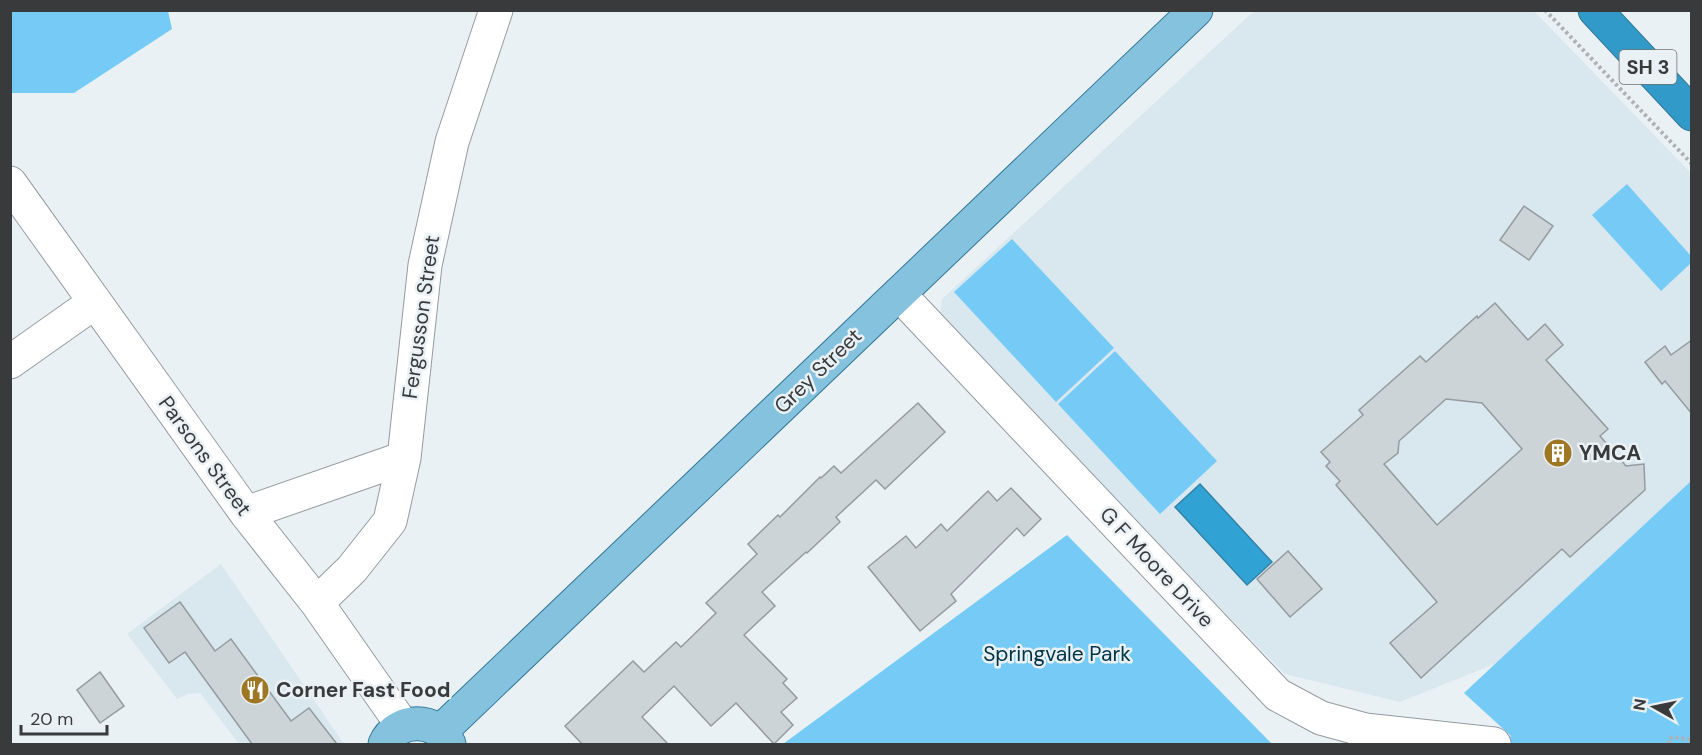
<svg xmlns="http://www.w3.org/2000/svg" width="1702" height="755" viewBox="0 0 1702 755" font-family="'DM Sans',sans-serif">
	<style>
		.built { fill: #d9e7ef }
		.green { fill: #75cbf6 }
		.water { fill: #30a2d3; stroke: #3283a6; stroke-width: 1.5 }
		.building { fill: #cdd4d8; stroke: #949b9e; stroke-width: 1.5; fill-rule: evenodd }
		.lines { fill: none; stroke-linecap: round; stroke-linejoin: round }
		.minor-casing { stroke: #959b9f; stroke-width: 35 }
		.major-casing { stroke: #347897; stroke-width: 35 }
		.highway-casing { stroke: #347897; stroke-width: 35 }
		.path { stroke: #acb1b4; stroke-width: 4; stroke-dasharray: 3 3; stroke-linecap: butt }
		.minor { stroke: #fff; stroke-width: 33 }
		.major { stroke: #84c2de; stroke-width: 33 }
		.highway { stroke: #329ac8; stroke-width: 33 }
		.labels { text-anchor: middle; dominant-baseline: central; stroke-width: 5; stroke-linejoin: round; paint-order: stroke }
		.shield { fill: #eaf1f5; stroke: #6d7174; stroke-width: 1.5 }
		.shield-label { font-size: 20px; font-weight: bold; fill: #383a3c }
		.street-label { font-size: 21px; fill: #383a3c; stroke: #eaf1f5 }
		.poi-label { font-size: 21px; font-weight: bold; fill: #383a3c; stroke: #eaf1f5; text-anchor: start }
		.park-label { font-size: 21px; fill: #013347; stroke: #eaf1f5 }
	</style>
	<rect width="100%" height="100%" fill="#eaf1f5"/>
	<path class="built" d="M 1254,11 L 1534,11 L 1691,173 L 1691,481 L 1497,663 L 1400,702 L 1285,674 L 939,321 L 942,299 Z
		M 221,564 L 344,744 L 239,744 L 200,693 L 188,694 L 177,699 L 127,634 Z"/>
	<path class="green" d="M 11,10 L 168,11 L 172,29 L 74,93 L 11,93 Z
		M 1627,184 L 1691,256 L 1691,263 L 1661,291 L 1592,215 Z
		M 1012,239 L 1114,348 L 1056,402 L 954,292 Z
		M 1115,351 L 1217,461 L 1160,514 L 1058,404 Z
		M 1691,481 L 1691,744 L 1504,744 L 1511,736 L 1464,693 Z
		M 1067,535 L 1272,744 L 783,744 Z"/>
	<path class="water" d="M 1200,484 L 1272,562 L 1247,585 L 1175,507 Z"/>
	<path class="building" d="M 1524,206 L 1553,226 L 1529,260 L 1500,240 Z
		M 1495,303 L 1528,340 L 1545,324 L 1563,345 L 1546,360 L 1608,429 L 1600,436 L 1626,466 L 1644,464 L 1645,490 L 1570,557 L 1562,549 L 1421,678 L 1390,643 L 1437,602 L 1336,485 L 1340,481 L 1326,466 L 1330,462 L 1321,452 L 1363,415 L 1359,410 L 1420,356 L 1426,362 L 1477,316 L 1478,318 ZM 1446,399 L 1482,403 L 1522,449 L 1437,525 L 1384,464 L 1398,453 L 1399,441 Z
		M 1692,340 L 1692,414 L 1665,381 L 1662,384 L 1645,362 L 1665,346 L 1671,355 Z
		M 918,403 L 945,432 L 885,489 L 876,480 L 836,517 L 840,522 L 807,553 L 806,552 L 762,592 L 775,606 L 744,635 L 787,679 L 783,683 L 797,698 L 781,712 L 793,725 L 774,744 L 736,703 L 711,726 L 674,686 L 642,717 L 668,744 L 582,744 L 565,726 L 633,661 L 644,672 L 676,642 L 681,647 L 716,613 L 706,603 L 757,554 L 748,544 L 778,515 L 780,517 L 820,477 L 821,478 L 834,466 L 841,473 Z
		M 1011,488 L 1041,519 L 1024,536 L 1017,528 L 951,594 L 956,601 L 920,631 L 868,567 L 906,536 L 916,548 L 941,524 L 947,531 L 988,491 L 997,501 Z
		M 1288,551 L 1322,589 L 1290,617 L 1257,579 Z
		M 180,602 L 215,651 L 231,639 L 291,721 L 309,708 L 337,744 L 252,744 L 185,652 L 169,663 L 144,628 Z
		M 100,672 L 124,706 L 100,723 L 77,690 Z"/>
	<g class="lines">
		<g class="minor-casing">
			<path id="minor" d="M 10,183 L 246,513 L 317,603 L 403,726
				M 899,294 L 1278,695 L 1321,718 L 1365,730 L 1494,744
				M 10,362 L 95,302
				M 246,513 L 404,458
				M 317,603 L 352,569 L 390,521 L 404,458 L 425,265 L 452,142 L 496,10"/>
		</g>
		<g class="major-casing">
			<path id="major" d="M 440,732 L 1196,10
				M 385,744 C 397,717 437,717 449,744"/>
		</g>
		<g class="highway-casing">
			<path id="highway" d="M 1595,10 L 1692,114"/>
		</g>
		<path class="path" d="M 1545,10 L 1692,164
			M 1669,744 L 1669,739 L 1673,737 L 1692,740"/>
		<use href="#minor" class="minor"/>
		<use href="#major" class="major"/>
		<use href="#highway" class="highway"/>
	</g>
	<defs>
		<g id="building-disc" transform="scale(1.5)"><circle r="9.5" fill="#9e7724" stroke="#eaf1f5"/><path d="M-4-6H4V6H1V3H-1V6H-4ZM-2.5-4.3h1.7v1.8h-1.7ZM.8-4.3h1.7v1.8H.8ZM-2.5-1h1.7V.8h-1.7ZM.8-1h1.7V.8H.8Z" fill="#fff"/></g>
		<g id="restaurant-disc" transform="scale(1.5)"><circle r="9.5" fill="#9e7724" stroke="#eaf1f5"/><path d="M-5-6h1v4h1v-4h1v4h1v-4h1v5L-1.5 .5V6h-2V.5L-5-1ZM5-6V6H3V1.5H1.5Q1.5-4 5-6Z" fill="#fff"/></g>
	</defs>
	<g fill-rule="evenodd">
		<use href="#building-disc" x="1558" y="453"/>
		<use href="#restaurant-disc" x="255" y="690"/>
	</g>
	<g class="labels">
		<rect class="shield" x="1619.5" y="50" width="57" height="34" rx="4.5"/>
		<g class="shield-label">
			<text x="1648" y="67">SH 3</text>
		</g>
		<g class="street-label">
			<text transform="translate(421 317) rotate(-82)">Fergusson Street</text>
			<text transform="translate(818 371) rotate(-44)">Grey Street</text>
			<text transform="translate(205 456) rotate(54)">Parsons Street</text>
			<text transform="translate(1157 567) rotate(47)">G F Moore Drive</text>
		</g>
		<g class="poi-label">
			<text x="1579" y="453">YMCA</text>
			<text x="276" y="690">Corner Fast Food</text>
		</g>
		<g class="park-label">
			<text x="1057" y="654">Springvale Park</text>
		</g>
	</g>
	<rect width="1702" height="755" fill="none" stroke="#383a3c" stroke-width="24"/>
	<g transform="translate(1654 707) rotate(279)" stroke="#eaf1f5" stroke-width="4.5" paint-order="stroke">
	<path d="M0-4.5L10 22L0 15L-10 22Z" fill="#383a3c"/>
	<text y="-9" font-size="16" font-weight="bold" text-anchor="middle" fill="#383a3c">N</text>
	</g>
	<path d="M21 725v9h86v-9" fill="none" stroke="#383a3c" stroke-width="3"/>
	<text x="30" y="725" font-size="18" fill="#383a3c" stroke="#eaf1f5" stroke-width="4.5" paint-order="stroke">20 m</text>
</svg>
